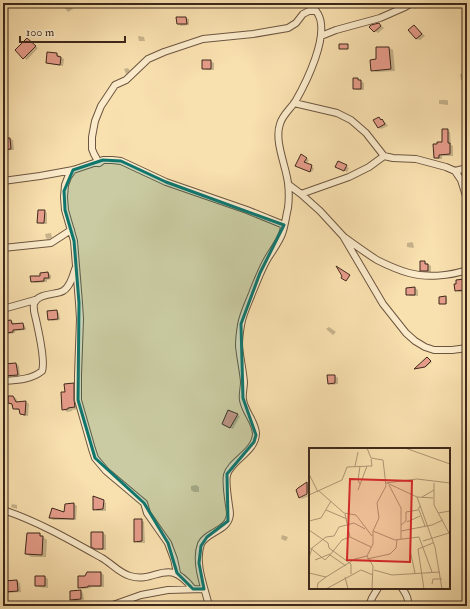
<svg xmlns="http://www.w3.org/2000/svg" width="470" height="609" viewBox="0 0 470 609" font-family="'IM FELL Double Pica',serif">
	<style>
		.shadow { fill: #0003 }
		.building { fill: #e79d8b; stroke: #3d281b }
		.lines { fill: none; stroke-linecap: round; stroke-linejoin: round }
		.minor-casing { stroke: #6c5640; stroke-width: 8 }
		.minor { stroke: #fbebcb; stroke-width: 6 }
		.marked { fill: #0f766e; fill-opacity: 0.2; stroke: #0f766e; stroke-width: 3; stroke-linejoin: round }
		.inset-road { fill: none; stroke: #ae9674; stroke-width: 1 }
		.view { fill: #d62828; fill-opacity: 0.15; stroke: #d62828; stroke-width: 2 }
		.inset-edge { fill: none; stroke: #3d281b; stroke-width: 2 }
	</style>
	<rect width="100%" height="100%" fill="#f9e0af"/>
	<filter id="stains"><feTurbulence type="fractalNoise" baseFrequency=".005" numOctaves="4"/><feColorMatrix values="0 0 0 0 .2 0 0 0 0 .09 0 0 0 0 .02 0 0 0 .5 -.17"/></filter>
	<radialGradient id="worn" r=".72"><stop offset=".6" stop-color="#630" stop-opacity="0"/><stop offset="1" stop-color="#630" stop-opacity=".3"/></radialGradient>
	<path class="shadow" d="M 463,3 L 467,3 L 467,9 L 463,4 Z
		M 70,5 L 73,9 L 68,12 L 65,8 Z
		M 186,18 L 189,19 L 189,25 L 181,26 L 178,24 Z
		M 379,24 L 384,28 L 378,33 L 375,31 L 371,27 Z
		M 414,26 L 417,28 L 425,36 L 420,40 L 417,39 L 410,30 Z
		M 138,36 L 144,37 L 145,41 L 139,41 Z
		M 27,39 L 38,48 L 27,60 L 24,58 Z
		M 377,48 L 389,48 L 393,50 L 395,71 L 376,72 L 372,70 L 377,60 Z
		M 57,54 L 60,56 L 59,57 L 64,59 L 63,66 L 50,64 L 47,62 Z
		M 210,61 L 214,63 L 214,70 L 206,70 L 203,68 Z
		M 128,68 L 130,71 L 126,74 L 124,69 Z
		M 460,74 L 466,74 L 467,80 L 461,80 Z
		M 354,79 L 358,79 L 364,83 L 364,90 L 357,90 L 354,89 Z
		M 439,100 L 447,100 L 448,101 L 448,105 L 440,104 L 439,104 Z
		M 379,118 L 385,122 L 388,126 L 381,129 L 378,127 Z
		M 447,130 L 450,132 L 451,145 L 453,146 L 453,156 L 442,156 L 442,159 L 438,159 L 435,157 L 443,143 Z
		M 3,139 L 10,139 L 13,140 L 14,150 L 3,150 Z
		M 301,155 L 309,160 L 306,164 L 314,168 L 312,172 L 299,167 Z
		M 339,162 L 349,168 L 347,172 L 336,167 Z
		M 44,211 L 47,213 L 47,224 L 41,224 L 38,222 Z
		M 50,233 L 51,233 L 52,238 L 48,239 L 46,238 L 45,234 Z
		M 412,242 L 413,243 L 414,248 L 407,247 L 407,243 Z
		M 425,262 L 431,266 L 431,272 L 424,272 L 421,270 Z
		M 48,273 L 51,275 L 51,279 L 47,280 L 47,282 L 35,283 L 32,281 Z
		M 464,280 L 467,282 L 467,291 L 459,292 L 456,290 Z
		M 415,288 L 418,290 L 418,296 L 410,296 L 407,294 Z
		M 446,297 L 447,298 L 447,304 L 440,304 Z
		M 463,302 L 467,302 L 467,308 L 463,308 Z
		M 56,311 L 59,313 L 60,320 L 52,321 L 49,319 Z
		M 11,321 L 14,323 L 14,325 L 23,324 L 25,326 L 26,330 L 15,331 L 15,333 L 9,334 L 7,333 Z
		M 329,327 L 336,332 L 333,335 L 326,329 Z
		M 428,359 L 432,362 L 426,367 L 416,368 Z
		M 16,364 L 19,366 L 20,377 L 6,378 L 3,376 L 3,366 Z
		M 335,376 L 338,378 L 338,384 L 332,385 L 329,383 Z
		M 73,384 L 78,387 L 79,409 L 72,410 L 72,411 L 67,412 L 63,409 L 66,392 Z
		M 13,397 L 16,398 L 18,403 L 26,402 L 29,404 L 28,416 L 24,416 L 21,414 L 20,410 L 17,410 L 14,408 Z
		M 237,415 L 240,416 L 233,429 L 226,426 Z
		M 307,483 L 309,485 L 309,492 L 300,496 L 300,498 L 299,497 Z
		M 196,485 L 199,487 L 199,492 L 194,492 L 191,490 L 191,486 Z
		M 309,494 L 309,496 L 302,499 L 301,498 Z
		M 103,501 L 106,503 L 106,511 L 97,511 L 94,509 Z
		M 12,504 L 17,505 L 17,509 L 11,507 Z
		M 74,504 L 77,506 L 76,520 L 53,520 L 50,518 L 65,513 L 66,505 Z
		M 141,520 L 144,522 L 145,543 L 138,543 L 135,541 Z
		M 103,533 L 106,535 L 106,550 L 99,550 L 92,546 Z
		M 39,534 L 47,540 L 46,557 L 31,557 L 26,554 Z
		M 282,535 L 288,537 L 286,541 L 281,539 Z
		M 101,573 L 104,575 L 104,587 L 91,587 L 91,588 L 82,589 L 79,587 L 86,577 Z
		M 36,577 L 45,577 L 48,579 L 48,588 L 39,587 L 36,585 Z
		M 17,581 L 20,583 L 21,592 L 8,593 L 5,592 Z
		M 80,591 L 83,593 L 84,600 L 74,601 L 71,599 Z"/>
	<path class="building" d="M 176,17 L 186,17 L 187,24 L 177,24 Z
		M 379,23 L 381,26 L 374,32 L 369,27 L 371,25 Z
		M 414,25 L 422,34 L 416,39 L 408,30 Z
		M 27,38 L 36,46 L 23,59 L 15,50 Z
		M 339,44 L 348,44 L 348,49 L 339,49 Z
		M 376,47 L 389,47 L 391,69 L 371,71 L 370,60 L 376,59 Z
		M 47,52 L 57,53 L 57,56 L 61,57 L 60,65 L 46,63 Z
		M 202,60 L 211,60 L 211,69 L 202,69 Z
		M 353,78 L 358,78 L 358,80 L 361,80 L 361,89 L 353,89 Z
		M 379,117 L 381,120 L 382,119 L 385,124 L 378,128 L 373,120 Z
		M 442,129 L 448,129 L 448,143 L 450,143 L 450,154 L 439,155 L 439,158 L 434,158 L 433,144 L 437,144 L 437,142 L 442,142 Z
		M 3,138 L 10,138 L 11,149 L 3,150 Z
		M 301,154 L 307,158 L 304,162 L 312,165 L 310,172 L 295,166 Z
		M 338,161 L 347,165 L 344,171 L 335,167 Z
		M 38,210 L 45,210 L 44,223 L 37,223 Z
		M 420,261 L 425,261 L 425,264 L 428,264 L 428,271 L 420,271 Z
		M 336,266 L 350,275 L 346,281 L 341,278 L 342,276 Z
		M 48,272 L 49,278 L 44,278 L 44,281 L 31,282 L 30,276 L 40,276 L 40,273 Z
		M 464,279 L 465,290 L 455,291 L 454,284 L 456,284 L 456,280 Z
		M 415,287 L 415,295 L 406,295 L 406,288 Z
		M 446,296 L 446,304 L 439,304 L 439,297 Z
		M 57,310 L 58,319 L 48,320 L 47,311 Z
		M 11,320 L 12,324 L 23,323 L 24,329 L 13,330 L 13,332 L 6,333 L 4,321 Z
		M 427,357 L 431,361 L 425,367 L 414,369 Z
		M 16,363 L 18,375 L 3,376 L 3,364 Z
		M 327,375 L 335,375 L 335,383 L 328,384 Z
		M 74,383 L 74,400 L 75,407 L 68,408 L 68,409 L 62,410 L 61,392 L 65,392 L 64,384 Z
		M 8,396 L 13,396 L 16,402 L 26,401 L 25,415 L 20,414 L 19,409 L 13,409 L 12,404 L 8,403 Z
		M 228,410 L 238,414 L 230,428 L 222,424 Z
		M 307,482 L 307,494 L 299,498 L 296,490 L 298,488 Z
		M 93,496 L 104,500 L 103,509 L 93,510 Z
		M 74,503 L 74,519 L 49,518 L 52,508 L 64,512 L 65,504 Z
		M 134,519 L 142,519 L 142,541 L 134,542 Z
		M 91,532 L 103,532 L 103,549 L 95,549 L 91,547 Z
		M 27,533 L 40,533 L 40,536 L 43,536 L 42,555 L 25,554 Z
		M 87,572 L 101,572 L 101,586 L 88,586 L 88,587 L 78,588 L 78,576 L 85,576 Z
		M 35,576 L 45,576 L 45,586 L 35,586 Z
		M 17,580 L 18,591 L 4,592 L 3,581 Z
		M 81,590 L 81,599 L 70,600 L 70,591 Z"/>
	<g class="lines">
		<g class="minor-casing">
			<path id="minor" d="M 321,36 L 336,30 L 380,18 L 405,7 L 412,3
				M 294,103 L 337,113 L 351,120 L 366,133 L 384,156 L 393,158 L 416,159 L 446,167 L 455,171 L 461,180 L 467,199
				M 99,163 L 94,154 L 92,149 L 92,137 L 95,121 L 101,106 L 115,85 L 126,80 L 148,59 L 164,52 L 203,39 L 253,34 L 288,28 L 296,23 L 303,14 L 309,11 L 316,11
				M 73,170 L 68,177 L 65,185 L 64,197 L 65,210 L 74,241 L 79,303 L 80,319 L 78,375 L 78,400 L 92,449 L 95,458 L 106,471 L 144,503 L 147,513 L 168,543 L 174,559 L 177,573
				M 455,171 L 467,168
				M 3,181 L 40,176 L 73,170 L 94,163 L 99,163 L 103,160 L 112,160 L 121,161 L 166,182 L 247,210 L 284,225
				M 289,185 L 301,194 L 320,211 L 343,236 L 383,304 L 406,333 L 415,341 L 425,347 L 434,350 L 452,350 L 467,348
				M 301,194 L 349,177 L 369,167 L 384,156
				M 344,237 C 355,245 366,253 377,260 C 387,265 398,270 409,273 C 427,278 449,276 467,270
				M 3,248 L 51,243 L 71,230
				M 3,309 L 35,300
				M 3,381 C 16,380 31,380 42,371 C 46,360 37,324 34,311 C 34,308 33,304 35,302 C 39,293 56,295 63,291 C 70,287 73,276 75,269
				M 3,510 C 37,521 70,540 102,558 C 111,563 119,573 130,576 C 157,584 167,555 193,589
				M 402,588 C 406,594 409,599 408,606
				M 110,606 L 141,595 L 168,590 L 204,589
				M 209,606 C 205,588 194,563 201,544 C 207,531 230,531 230,513 C 229,504 225,483 227,475 C 231,460 256,452 256,433 C 255,421 245,412 243,400 C 242,394 244,388 244,382 C 243,370 240,357 239,346 C 239,339 240,331 241,325 C 243,313 249,302 253,291 C 258,279 262,268 268,258 C 273,250 279,242 282,234 C 285,226 286,216 288,208 C 289,200 289,191 288,183 C 286,166 274,141 280,124 C 282,116 290,109 295,102 C 306,83 330,35 318,14 C 315,8 310,5 304,3
				M 369,606 L 372,598 L 378,588"/>
		</g>
		<use href="#minor" class="minor"/>
	</g>
	<path class="marked" d="M 103,160 L 121,161 L 166,182 L 284,225 L 260,273 L 241,324 L 243,398 L 256,435 L 254,442 L 227,474 L 228,521 L 207,537 L 201,546 L 199,563 L 204,589 L 193,589 L 177,573 L 168,543 L 144,503 L 95,458 L 78,400 L 79,303 L 74,241 L 65,210 L 64,191 L 73,170 Z"/>
	<g transform="translate(309 448)">
		<rect width="141" height="141" fill="#f9e0af"/>
		<path class="inset-road" d="M 58,0 L 62,10 L 74,12 L 77,38 L 68,55 L 70,70 L 64,83 L 64,96 L 58,108 L 64,118 L 63,141M 96,0 L 141,16M 46,18 L 49,4M 0,26 L 9,44M 77,35 L 108,31 L 141,35M 78,35 L 108,49 L 126,99 L 133,141M 125,35 L 125,57 L 141,87M 51,36 L 49,32 L 51,18M 80,37 L 92,60 L 92,91M 49,42 L 58,18M 10,43 L 35,65 L 47,67 L 63,88M 0,47 L 33,32 L 38,19 L 63,18 L 62,11M 108,49 L 124,50M 113,49 L 125,42M 17,62 L 38,71M 110,62 L 116,78M 129,65 L 141,63M 36,66 L 41,89 L 62,99M 0,73 L 12,70 L 22,53M 98,74 L 111,68M 92,77 L 97,73 L 97,64 L 109,62 L 111,58M 0,82 L 19,95 L 20,100 L 42,116 L 42,126M 64,83 L 86,92 L 110,89 L 123,124M 92,83 L 123,77 L 134,72M 114,93 L 140,85M 0,99 L 16,112 L 21,107M 101,102 L 106,125M 0,110 L 3,100 L 17,89 L 25,88 L 30,79 L 45,75 L 56,81M 58,111 L 81,106 L 87,100 L 88,92M 6,112 L 21,106M 37,118 L 21,107 L 33,92 L 41,89M 65,122 L 83,127 L 131,124M 0,125 L 17,129M 36,129 L 39,141M 123,136 L 124,131 L 133,131M 8,141 L 9,135 L 17,129 L 46,111 L 58,108M 17,141 L 52,122 L 64,127M 115,141 L 109,101 L 124,95"/>
		<path class="view" d="M 41,31 L 103,33 L 101,114 L 38,112 Z"/>
		<rect width="141" height="141" class="inset-edge"/>
	</g>
	<rect width="470" height="609" fill="none" stroke="#f9e0af" stroke-width="16"/>
	<rect x="4" y="4" width="462" height="601" fill="none" stroke="#3d281b" stroke-width="2"/>
	<rect x="8" y="8" width="454" height="593" fill="none" stroke="#3d281b"/>
	<path d="M20 36v6h105v-6" fill="none" stroke="#3d281b" stroke-width="2"/>
	<text x="26" y="36" font-size="12" fill="#3d281b" stroke="#fbebcb" stroke-width="3" paint-order="stroke">100 m</text>
	<rect width="100%" height="100%" filter="url(#stains)"/>
	<rect width="100%" height="100%" fill="url(#worn)"/>
</svg>
